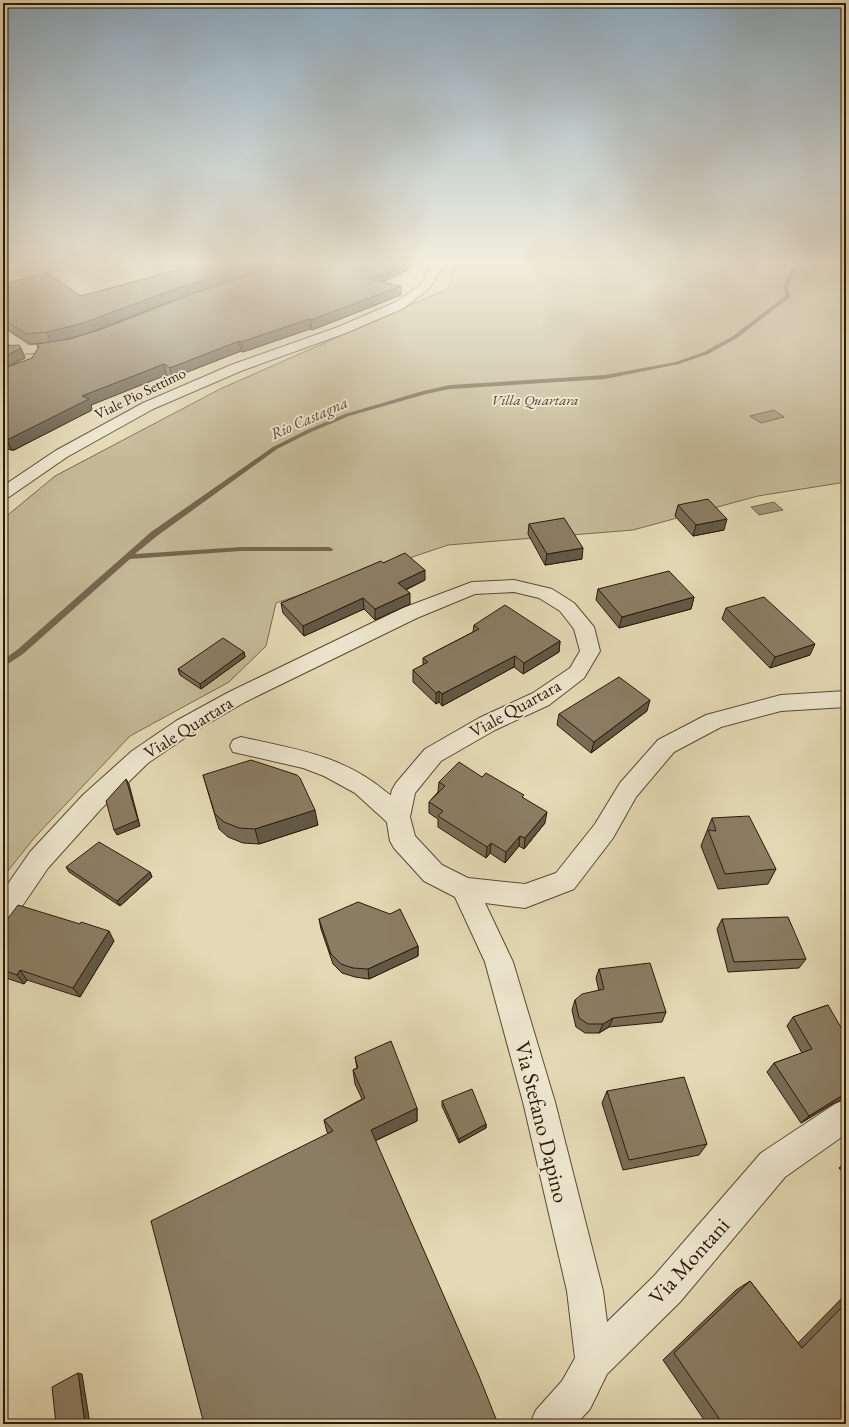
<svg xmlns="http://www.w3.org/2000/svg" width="849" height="1427" viewBox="0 0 849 1427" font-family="'EB Garamond',serif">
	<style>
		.green { fill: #c4b997; stroke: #786a51 }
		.water { fill: #a4987b; stroke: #74664e }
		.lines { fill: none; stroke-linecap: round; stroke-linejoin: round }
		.stream { fill: #74664e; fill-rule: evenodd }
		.pedestrian-casing { stroke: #594a35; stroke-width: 2 }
		.minor-casing { stroke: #594a35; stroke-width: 2 }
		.tertiary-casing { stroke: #594a35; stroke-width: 2 }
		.pedestrian { fill: #ede6ce; fill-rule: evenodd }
		.minor { fill: #ede6ce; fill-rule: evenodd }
		.tertiary { fill: #ede6ce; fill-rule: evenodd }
		.wall { fill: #786c55; stroke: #2b1a0b }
		.shaded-wall { fill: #615845; stroke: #2b1a0b }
		.building { fill: #8b7d63; stroke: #2b1a0b }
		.labels { text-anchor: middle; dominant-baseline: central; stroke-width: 4; stroke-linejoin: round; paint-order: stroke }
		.far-street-label { font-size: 15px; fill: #2b1a0b; stroke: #ede6ce }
		.far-park-label { font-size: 15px; font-style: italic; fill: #594a35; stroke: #ede6ce }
		.far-water-label { font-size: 16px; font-style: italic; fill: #5b4c38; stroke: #ede6ce }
		.street-label { font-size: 18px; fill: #2b1a0b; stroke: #ede6ce }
		.near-street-label { font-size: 22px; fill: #2b1a0b; stroke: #ede6ce }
	</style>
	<rect width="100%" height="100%" fill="#e3d9b4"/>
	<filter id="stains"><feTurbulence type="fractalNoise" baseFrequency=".005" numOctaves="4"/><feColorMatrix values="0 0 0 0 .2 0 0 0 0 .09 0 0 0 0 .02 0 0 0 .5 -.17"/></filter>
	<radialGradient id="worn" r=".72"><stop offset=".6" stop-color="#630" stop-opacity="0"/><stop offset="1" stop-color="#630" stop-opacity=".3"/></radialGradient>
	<path class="green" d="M 455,260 L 846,260 L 846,482 L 758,496 L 633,530 L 448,545 L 276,603 L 266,646 L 229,682 L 130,736 L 35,837 L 3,877 L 3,519 L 55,476 L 220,389 L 449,288 Z"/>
	<path class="water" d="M 774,410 L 784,417 L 761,423 L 750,416 Z
		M 774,502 L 783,510 L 759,515 L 751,507 Z"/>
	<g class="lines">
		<path class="stream" d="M 795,260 L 799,260 L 788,286 L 790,297 L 737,338 L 708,354 L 679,364 L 605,379 L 450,389 L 426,394 L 349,416 L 311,432 L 277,449 L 157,536 L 135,554 L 241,547 L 329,547 L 333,549 L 332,551 L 241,551 L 130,559 L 23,654 L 3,667 L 3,660 L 17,650 L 151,532 L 273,447 L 307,430 L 345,414 L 423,391 L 450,385 L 605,375 L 676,362 L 704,352 L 733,336 L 785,296 L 784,286 Z"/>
		<g class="pedestrian-casing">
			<path id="pedestrian" d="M 3,330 L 8,331 L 30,346 L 32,349 L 30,352 L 20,352 L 3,340 Z
				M 241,737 C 294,749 342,755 385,791 C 395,798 405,806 410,817 L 407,824 L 398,827 L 389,824 L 355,793 L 324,776 L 303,768 L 233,752 L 230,746 L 233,740 Z"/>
		</g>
		<g class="minor-casing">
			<path id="minor" d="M 68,340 L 73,341 L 75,344 L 73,347 L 51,352 L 3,355 L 3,347 L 51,344 Z
				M 514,580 L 552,589 L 574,603 L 594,627 L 600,651 L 584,678 L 549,705 L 495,730 L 441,761 L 415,793 L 410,817 L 415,836 L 442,865 L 468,878 L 525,884 L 556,873 L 595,824 L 620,783 L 658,740 L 706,715 L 781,695 L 846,691 L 846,707 L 781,711 L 721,727 L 674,752 L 636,797 L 613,838 L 574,889 L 525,908 L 485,903 L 513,962 L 555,1102 L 603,1291 L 607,1322 L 654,1276 L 761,1153 L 835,1104 L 846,1099 L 846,1134 L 785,1177 L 680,1302 L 607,1374 L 590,1409 L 576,1424 L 530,1424 L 536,1410 L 562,1381 L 575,1358 L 567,1291 L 523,1102 L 485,962 L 455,897 L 424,881 L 394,848 L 390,841 L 386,817 L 392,790 L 396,783 L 425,749 L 479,718 L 533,693 L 570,668 L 580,651 L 574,629 L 560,611 L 539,598 L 514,592 L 475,594 L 417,618 L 245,702 L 192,733 L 148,763 L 101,809 L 48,868 L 12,921 L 3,925 L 3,891 L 30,852 L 83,795 L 132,751 L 176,721 L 229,692 L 403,608 L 472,582 Z"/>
		</g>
		<g class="tertiary-casing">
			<path id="tertiary" d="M 435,260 L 446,260 L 430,288 L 404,308 L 346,333 L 241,371 L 153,409 L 67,457 L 9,497 L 3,498 L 3,486 L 55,451 L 143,403 L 231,365 L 338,327 L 396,302 L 421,284 Z"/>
		</g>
		<use href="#pedestrian" class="pedestrian"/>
		<use href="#minor" class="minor"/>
		<use href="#tertiary" class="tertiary"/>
	</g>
	<path class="wall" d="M 164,260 L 291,260 L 167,303 L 86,334 L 60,340 L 70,339 L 419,264 L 383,282 L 401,295 L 312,330 L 310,329 L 243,352 L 241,351 L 172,378 L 166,375 L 91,405 L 92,410 L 14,450 L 11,450 L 3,447 L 3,334 L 8,345 L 5,346 L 21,348 L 25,358 L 6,368 L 32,358 L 38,348 L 37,344 L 42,343 L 30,344 L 9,330 L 3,329 L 3,284 L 81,296 L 180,269 Z
		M 678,505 L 724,530 L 693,536 L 675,516 Z
		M 529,524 L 582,559 L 545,565 L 528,534 Z
		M 383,563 L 425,580 L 406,590 L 410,604 L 375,620 L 364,609 L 304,636 L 283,613 L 281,603 Z
		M 598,589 L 694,597 L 691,609 L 619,628 L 596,600 Z
		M 726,608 L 810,655 L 770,668 L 722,619 Z
		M 474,625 L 560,641 L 559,652 L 523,674 L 514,667 L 442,706 L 439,702 L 436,704 L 413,682 L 413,670 L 423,665 L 423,658 L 473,632 Z
		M 244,652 L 245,657 L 201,689 L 180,675 L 178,669 Z
		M 647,711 L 591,753 L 557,725 L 559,714 Z
		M 203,775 L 318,825 L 259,844 L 243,843 L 228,837 L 219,829 Z
		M 482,777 L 523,798 L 545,823 L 524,849 L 519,846 L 505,863 L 490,853 L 486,858 L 438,827 L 438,819 L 429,813 L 429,802 L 438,792 L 439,782 Z
		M 712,818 L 776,869 L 768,884 L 718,889 L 701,846 Z
		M 66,867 L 150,872 L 152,877 L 120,906 L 69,872 Z
		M 319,919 L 418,946 L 418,956 L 369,979 L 355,977 L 342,973 L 333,964 L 321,929 Z
		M 722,919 L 806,959 L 799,968 L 728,972 L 717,929 Z
		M 3,925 L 114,941 L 80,997 L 27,980 L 24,984 L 3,977 Z
		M 599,969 L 666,1012 L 662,1022 L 609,1027 L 599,1033 L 585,1033 L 576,1027 L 572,1010 L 575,1000 L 599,991 L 596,978 Z
		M 828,1005 L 834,1103 L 801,1123 L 767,1072 L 774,1063 L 802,1053 L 787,1026 L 793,1017 Z
		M 355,1057 L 417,1108 L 417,1121 L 375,1141 L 328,1133 L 327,1132 L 324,1120 L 362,1099 L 355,1084 L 353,1070 L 357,1068 Z
		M 607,1091 L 707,1144 L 699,1155 L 623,1170 L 602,1103 Z
		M 442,1101 L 486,1124 L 486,1128 L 459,1143 L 442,1106 Z
		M 846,1162 L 846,1176 L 839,1168 Z
		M 750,1281 L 798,1343 L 846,1294 L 846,1424 L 707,1424 L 663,1360 L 736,1290 Z"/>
	<path class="shaded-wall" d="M 263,260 L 291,260 L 167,303 L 86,334 L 51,343 L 47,332 Z
		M 408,260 L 419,260 L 419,264 L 370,288 L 370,279 Z
		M 401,286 L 401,295 L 312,330 L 311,320 Z
		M 309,319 L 310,329 L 243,352 L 241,342 Z
		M 3,335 L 4,335 L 8,345 L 3,346 Z
		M 239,341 L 241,351 L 172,378 L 170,368 Z
		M 21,348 L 25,358 L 3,369 L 3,357 Z
		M 164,364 L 166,375 L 91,405 L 92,410 L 14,450 L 11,450 L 7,439 L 82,396 Z
		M 727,519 L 724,530 L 693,536 L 696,525 Z
		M 583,548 L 582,559 L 545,565 L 547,554 Z
		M 425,570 L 425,580 L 398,593 L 398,583 Z
		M 410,593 L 410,604 L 375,620 L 375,609 Z
		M 694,597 L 691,609 L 619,628 L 622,617 Z
		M 363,598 L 364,609 L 304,636 L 303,626 Z
		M 560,641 L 559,652 L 523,674 L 524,663 Z
		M 815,644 L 810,655 L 770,668 L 775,657 Z
		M 244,652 L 245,657 L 201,689 L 200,684 Z
		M 515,656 L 514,667 L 442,706 L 442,694 Z
		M 439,691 L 439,702 L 436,704 L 436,693 Z
		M 650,700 L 647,711 L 591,753 L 594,742 Z
		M 126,779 L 129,784 L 140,826 L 117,835 L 114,830 Z
		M 315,810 L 318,825 L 259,844 L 255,829 Z
		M 547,812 L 545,823 L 524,849 L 525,838 Z
		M 520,836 L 519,846 L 505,863 L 506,852 Z
		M 491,843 L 490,853 L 486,858 L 487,847 Z
		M 150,872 L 152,877 L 120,906 L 117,901 Z
		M 109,931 L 114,941 L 80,997 L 73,988 Z
		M 418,946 L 418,956 L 369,979 L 368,969 Z
		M 20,970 L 27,980 L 24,984 L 17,975 Z
		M 613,1018 L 609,1027 L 599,1033 L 603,1024 Z
		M 846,1093 L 846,1098 L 834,1103 L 801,1123 L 809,1116 L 843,1095 Z
		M 417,1108 L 417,1121 L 372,1142 L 371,1130 Z
		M 486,1124 L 486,1128 L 459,1143 L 459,1139 Z
		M 78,1373 L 82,1374 L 90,1424 L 85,1424 Z"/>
	<path class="building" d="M 178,260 L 263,260 L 164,293 L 83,323 L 47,332 L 26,334 L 5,320 L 3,319 L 3,284 L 47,273 L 81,296 L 186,268 L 183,266 L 187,265 Z
		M 293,260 L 408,260 L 370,279 L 401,286 L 311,320 L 309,319 L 241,342 L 239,341 L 170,368 L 164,364 L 82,396 L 89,399 L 9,439 L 7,439 L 3,438 L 3,369 L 32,358 L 39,347 L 37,344 L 70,339 L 105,328 L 189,295 Z
		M 19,345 L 21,348 L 3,357 L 3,346 Z
		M 708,499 L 727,519 L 696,525 L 678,505 Z
		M 564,518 L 583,548 L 547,554 L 529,524 Z
		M 405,553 L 425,570 L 398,583 L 410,593 L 375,609 L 363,598 L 303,626 L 281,603 L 381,561 L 383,563 Z
		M 669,571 L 694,597 L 622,617 L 598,589 Z
		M 764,597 L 815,644 L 775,657 L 726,608 Z
		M 505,605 L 560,641 L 524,663 L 515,656 L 442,694 L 439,691 L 436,693 L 413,670 L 428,662 L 423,658 L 479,629 L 474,625 Z
		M 223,638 L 244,652 L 200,684 L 178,669 Z
		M 619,677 L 650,700 L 594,742 L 559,714 Z
		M 251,760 L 297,775 L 300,778 L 315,810 L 255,829 L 239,828 L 224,822 L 215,814 L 203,775 Z
		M 459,762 L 482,777 L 486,773 L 524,795 L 522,797 L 547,812 L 525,838 L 520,836 L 506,852 L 491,843 L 487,847 L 438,816 L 443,811 L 429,802 L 445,786 L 439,782 Z
		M 126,779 L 138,820 L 114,830 L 106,801 Z
		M 749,816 L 776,869 L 725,874 L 708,830 L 716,831 L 712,818 Z
		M 99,842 L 150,872 L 117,901 L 66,867 Z
		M 358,902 L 390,914 L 400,909 L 418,946 L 368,969 L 353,968 L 341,964 L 331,954 L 319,919 Z
		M 18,905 L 80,924 L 81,922 L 109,931 L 73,988 L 20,970 L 17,975 L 3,970 L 3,925 Z
		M 788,917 L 806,959 L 734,962 L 722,919 Z
		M 650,963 L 666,1012 L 613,1018 L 603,1024 L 588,1024 L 579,1018 L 575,1000 L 582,994 L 604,989 L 599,969 Z
		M 828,1005 L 846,1036 L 846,1093 L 843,1095 L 809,1116 L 774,1063 L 812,1049 L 793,1017 Z
		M 391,1041 L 417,1108 L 371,1130 L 479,1376 L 498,1424 L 204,1424 L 151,1221 L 333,1131 L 324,1120 L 365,1098 L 353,1070 L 358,1068 L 355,1057 Z
		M 684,1077 L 707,1144 L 629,1160 L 607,1091 Z
		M 472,1089 L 486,1124 L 459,1139 L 442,1101 Z
		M 750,1281 L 802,1348 L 846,1303 L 846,1424 L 723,1424 L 674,1353 Z
		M 78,1373 L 85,1424 L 56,1424 L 52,1387 Z"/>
	<linearGradient id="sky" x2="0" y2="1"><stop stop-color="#8da9bc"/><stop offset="0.57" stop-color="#f2eedd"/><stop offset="1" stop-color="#f2eedd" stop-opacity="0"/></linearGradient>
	<rect width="849" height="459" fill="url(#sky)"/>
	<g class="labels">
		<g class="far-street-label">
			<text transform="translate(140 393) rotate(-26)">Viale Pio Settimo</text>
		</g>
		<g class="far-park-label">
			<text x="535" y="399">Villa Quartara</text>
		</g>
		<g class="far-water-label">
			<text transform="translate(309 418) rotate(-24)">Rio Castagna</text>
		</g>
		<g class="street-label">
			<text transform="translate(515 708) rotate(-29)">Viale Quartara</text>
			<text transform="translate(188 727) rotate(-32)">Viale Quartara</text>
		</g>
		<g class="near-street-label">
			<text transform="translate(542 1122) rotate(76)">Via Stefano Dapino</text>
			<text transform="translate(689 1261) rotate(-48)">Via Montani</text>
		</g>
	</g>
	<rect width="849" height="1427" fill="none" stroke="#e3d9b4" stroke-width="16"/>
	<rect x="4" y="4" width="841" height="1419" fill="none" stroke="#2b1a0b" stroke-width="2"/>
	<rect x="8" y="8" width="833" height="1411" fill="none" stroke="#2b1a0b"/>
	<rect width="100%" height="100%" filter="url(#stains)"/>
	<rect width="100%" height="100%" fill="url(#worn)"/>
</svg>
